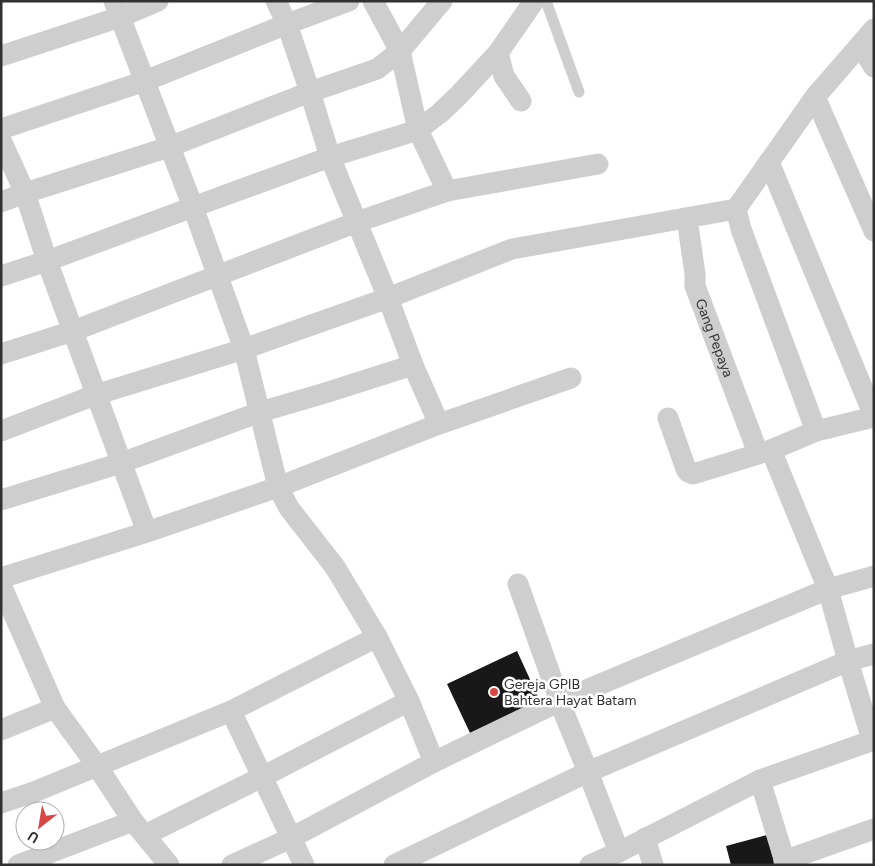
<svg xmlns="http://www.w3.org/2000/svg" width="875" height="866" viewBox="0 0 875 866" font-family="Figtree,sans-serif">
	<style>
		.building { fill: #181818 }
		.lines { fill: none; stroke-linecap: round; stroke-linejoin: round }
		.service { stroke: #cecece; stroke-width: 11 }
		.minor { stroke: #cecece; stroke-width: 21 }
		.poi-dot { fill: #d84743; stroke: #fff; stroke-width: 2 }
		.labels { text-anchor: middle; dominant-baseline: central; stroke-width: 5; stroke-linejoin: round; paint-order: stroke }
		.street-label { font-size: 14px; fill: #313131; stroke: #fff }
		.poi-label { font-size: 14px; fill: #313131; stroke: #fff; text-anchor: start }
	</style>
	<rect width="100%" height="100%" fill="#fff"/>
	<path class="building" d="M 517,651 L 540,701 L 470,733 L 447,684 Z
		M 767,835 L 775,865 L 731,865 L 726,846 Z"/>
	<g class="lines">
		<path class="service" d="M 546,1 L 579,92"/>
		<g class="minor">
			<path d="M 114,1 L 193,207 L 244,349 L 278,487 L 289,508 L 335,567 L 377,637 L 409,701 L 434,762 L 291,838 L 232,865"/>
			<path d="M 276,1 L 287,24 L 310,92 L 330,157 L 388,298 L 413,365 L 439,424 L 571,378"/>
			<path d="M 373,1 L 400,51 L 418,130 L 447,191"/>
			<path d="M 860,45 L 874,67"/>
			<path d="M 498,53 L 504,76 L 521,101"/>
			<path d="M 1,56 L 120,17 L 158,1"/>
			<path d="M 815,97 L 874,231"/>
			<path d="M 1,129 L 145,81 L 287,24 L 349,1"/>
			<path d="M 1,140 L 25,193 L 47,261 L 147,532"/>
			<path d="M 769,162 L 874,416"/>
			<path d="M 1,202 L 25,193 L 169,147 L 310,92 L 377,69 L 400,51 L 442,1"/>
			<path id="s1" d="M 687,218 L 695,274 L 695,286 L 758,453"/>
			<path d="M 1,276 L 47,261 L 193,207 L 330,157 L 418,130 L 440,113 L 458,96 L 498,53 L 534,1"/>
			<path d="M 1,354 L 73,331 L 357,222 L 447,191 L 598,164"/>
			<path d="M 668,418 L 686,469 L 688,472 L 693,474 L 771,450 L 816,431 L 874,417"/>
			<path d="M 1,431 L 95,395 L 244,349 L 388,298 L 512,249 L 736,209"/>
			<path d="M 816,431 L 741,229 L 736,209 L 815,97 L 874,29"/>
			<path d="M 771,450 L 828,589 L 848,661 L 872,740"/>
			<path d="M 1,500 L 121,463 L 260,412 L 325,393 L 413,365"/>
			<path d="M 1,578 L 147,532 L 278,487 L 439,424"/>
			<path d="M 518,584 L 564,713 L 588,772 L 619,852"/>
			<path d="M 1,585 L 55,708 L 97,766 L 133,821 L 169,865"/>
			<path d="M 231,711 L 304,865"/>
			<path d="M 1,730 L 55,708"/>
			<path d="M 434,762 L 560,701 L 828,589 L 874,576"/>
			<path d="M 760,780 L 786,865"/>
			<path d="M 1,803 L 34,792 L 231,711 L 377,637"/>
			<path d="M 145,835 L 262,777 L 409,701"/>
			<path d="M 645,838 L 653,865"/>
			<path d="M 784,861 L 874,829"/>
			<path d="M 18,865 L 133,821"/>
			<path d="M 394,865 L 588,772 L 848,661 L 874,654"/>
			<path d="M 590,865 L 619,852 L 760,780 L 874,740"/>
		</g>
	</g>
	<circle class="poi-dot" cx="494" cy="692" r="5"/>
	<g class="labels">
		<g class="street-label">
			<text stroke="none"><textPath href="#s1" startOffset="124">Gang Pepaya</textPath></text>
		</g>
		<g class="poi-label">
			<text x="504" y="684">Gereja GPIB<tspan x="504" dy="16">Bahtera Hayat Batam</tspan></text>
		</g>
	</g>
	<rect width="875" height="866" fill="none" stroke="#313131" stroke-width="5"/>
	<g transform="translate(40 826) rotate(211)"><circle r="24" fill="#ffffff" stroke="#adadad"/>
	<path d="M0-4L9 19L0 12L-9 19Z" fill="#d84743"/>
	<text y="-8" font-size="14" font-weight="bold" text-anchor="middle" fill="#313131">U</text>
	</g>
</svg>
